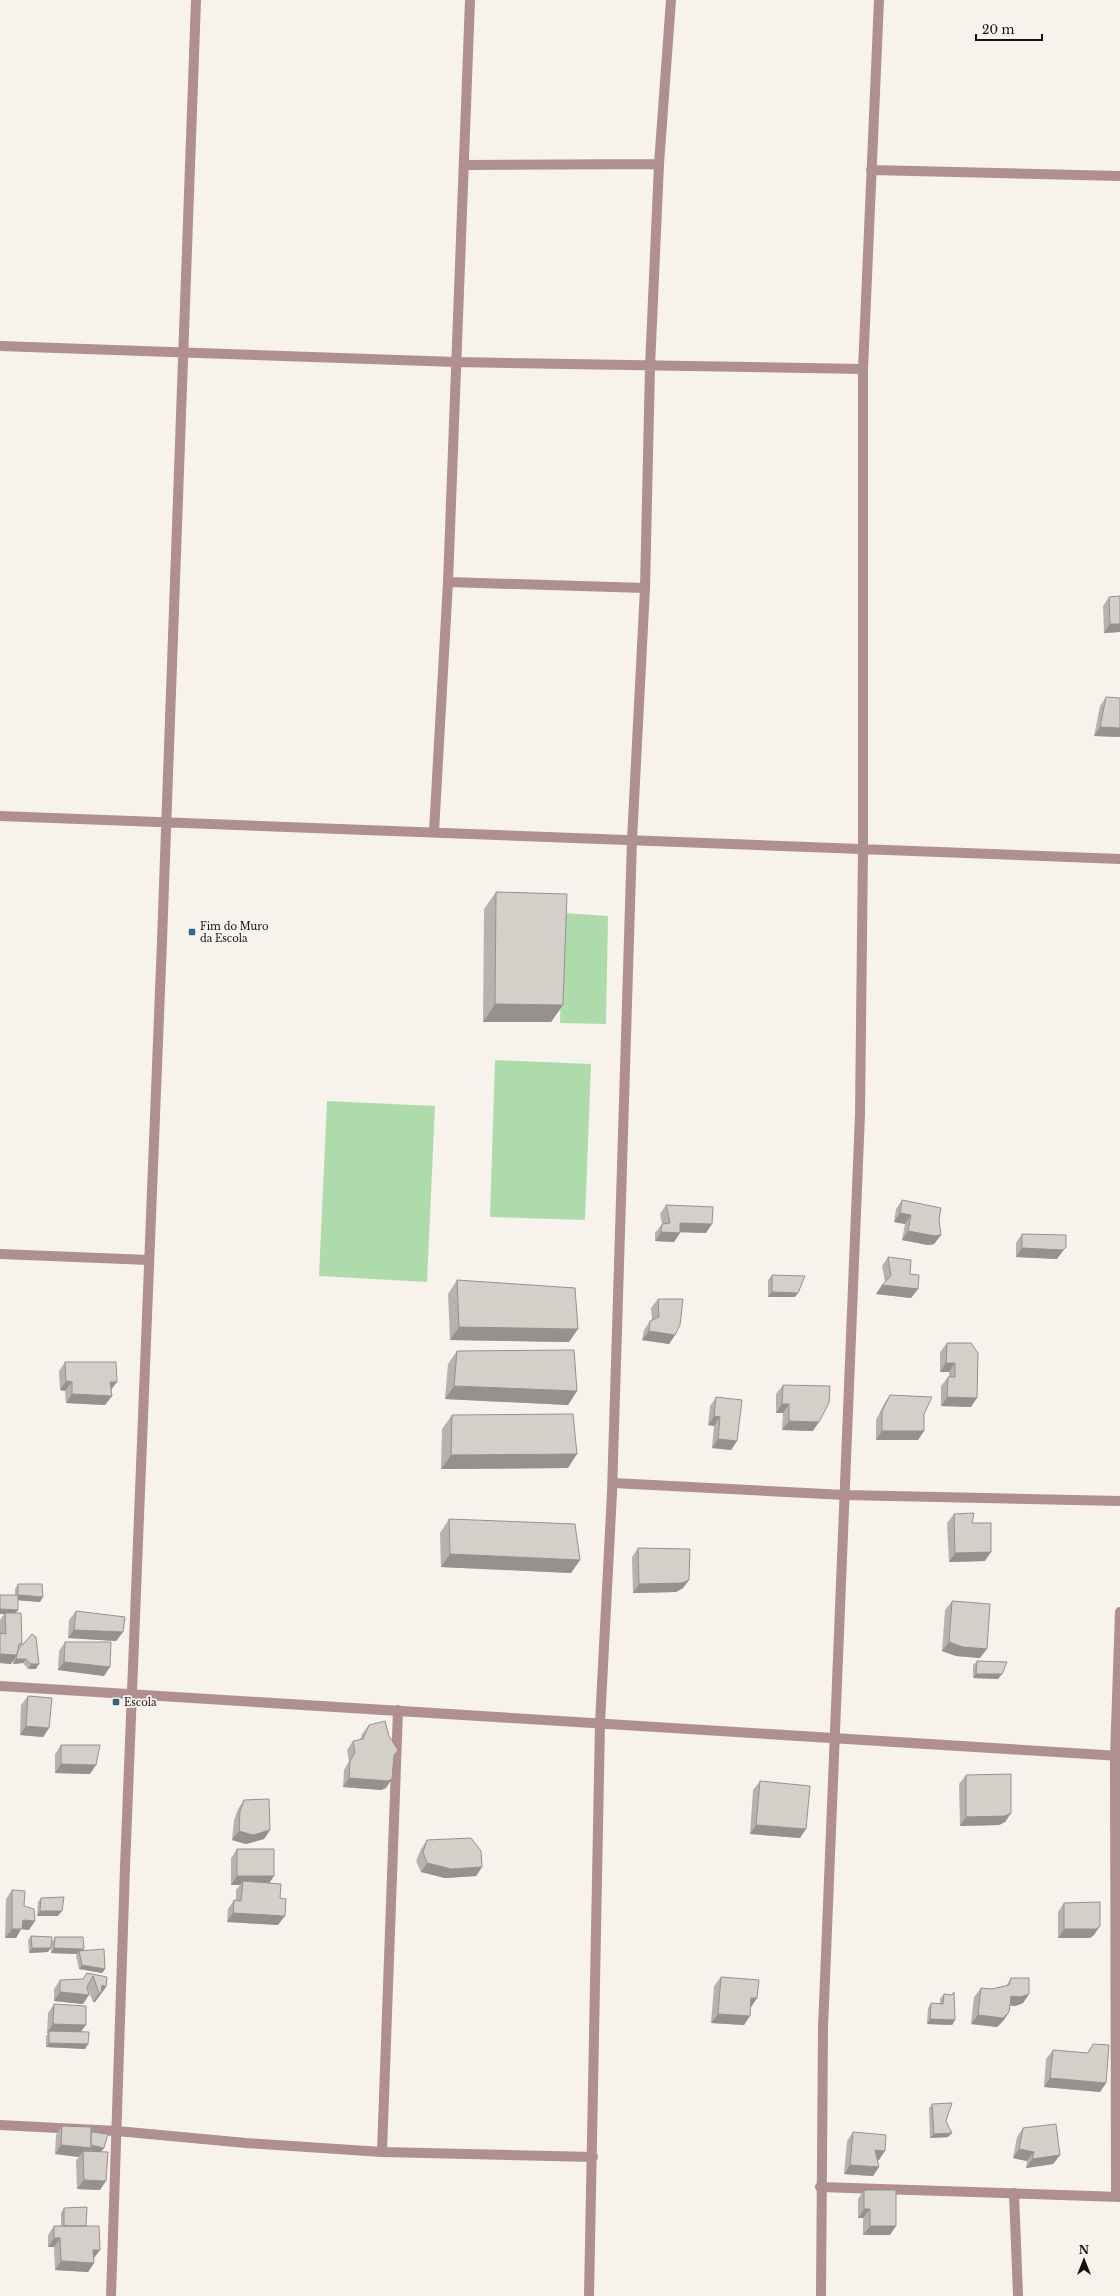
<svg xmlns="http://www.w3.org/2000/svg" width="1120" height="2296" viewBox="0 0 1120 2296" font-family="'Libre Baskerville',serif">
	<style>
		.green { fill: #aedbac }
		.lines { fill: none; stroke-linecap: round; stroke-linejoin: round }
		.minor { stroke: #af8f90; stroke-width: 10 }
		.wall { fill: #b7b2ad }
		.shaded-wall { fill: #95918d }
		.building { fill: #d5cfc9; stroke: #95918d }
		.poi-dot { fill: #336582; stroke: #f8f2ec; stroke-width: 1.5 }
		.labels { text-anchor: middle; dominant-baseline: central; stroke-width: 3.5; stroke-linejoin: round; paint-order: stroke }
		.poi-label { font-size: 10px; fill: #13120f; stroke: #f8f2ec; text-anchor: start }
	</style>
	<rect width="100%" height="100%" fill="#f8f2ec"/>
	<path class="green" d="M 563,913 L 608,916 L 606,1024 L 560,1023 Z
		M 495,1060 L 591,1064 L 585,1220 L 490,1217 Z
		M 327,1101 L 435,1106 L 427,1282 L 319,1276 Z"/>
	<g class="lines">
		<path class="minor" d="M 465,165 L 659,164
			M 871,170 L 1120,176
			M 0,346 L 456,362 L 863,369
			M 448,582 L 645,588
			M 0,816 L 1120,859
			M 434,832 L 448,582 L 470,0
			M 0,1254 L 149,1260
			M 613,1483 L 845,1495 L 1120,1501
			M 0,1686 L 1120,1756
			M 0,2125 L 117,2131 L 246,2143 L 382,2152 L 593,2157
			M 382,2152 L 398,1710
			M 820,2187 L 1120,2197
			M 1014,2193 L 1018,2296
			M 1116,2196 L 1115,1756 L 1120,1612
			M 111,2296 L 125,1867 L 162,941 L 196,0
			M 589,2296 L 600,1723 L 612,1493 L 632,840 L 645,588 L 650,367 L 659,164 L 671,0
			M 821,2296 L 823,2028 L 860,1114 L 863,849 L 863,369 L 879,0"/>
	</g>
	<path class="wall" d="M 1120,596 L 1120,632 L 1104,633 L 1103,606 L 1109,597 Z
		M 1106,697 L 1120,737 L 1094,736 L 1100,706 Z
		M 496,892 L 563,1005 L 551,1022 L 483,1022 L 484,909 Z
		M 902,1200 L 939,1219 L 941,1235 L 934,1244 L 928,1245 L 902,1240 L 905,1224 L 894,1222 L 896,1209 Z
		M 666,1205 L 706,1233 L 680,1232 L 674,1242 L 655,1241 L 655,1233 L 662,1224 L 660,1214 Z
		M 1022,1234 L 1057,1259 L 1016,1257 L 1016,1243 Z
		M 888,1257 L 910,1274 L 918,1289 L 911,1298 L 876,1294 L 885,1282 L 882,1266 Z
		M 772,1275 L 795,1297 L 768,1297 L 768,1280 Z
		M 457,1280 L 569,1342 L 450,1340 L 448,1294 Z
		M 658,1299 L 675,1335 L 669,1344 L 642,1340 L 644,1330 L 650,1321 L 652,1320 L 651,1308 Z
		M 947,1343 L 971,1343 L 971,1407 L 941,1406 L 941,1386 L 948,1377 L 949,1377 L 949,1372 L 940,1372 L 940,1352 Z
		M 457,1351 L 577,1391 L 568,1405 L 445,1399 L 448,1364 Z
		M 65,1362 L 111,1390 L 112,1396 L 105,1405 L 66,1403 L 65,1391 L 60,1390 L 59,1371 Z
		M 783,1385 L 813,1431 L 782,1430 L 783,1413 L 776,1413 L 776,1394 Z
		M 890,1395 L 924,1414 L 924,1431 L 918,1440 L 876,1440 L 876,1420 L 884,1404 Z
		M 716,1397 L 737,1441 L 731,1450 L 712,1448 L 714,1426 L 708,1425 L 710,1406 Z
		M 452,1415 L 568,1468 L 441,1469 L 442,1429 Z
		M 954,1514 L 972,1523 L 985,1561 L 949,1562 L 947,1523 Z
		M 449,1519 L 580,1560 L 571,1573 L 441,1567 L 440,1533 Z
		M 638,1548 L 689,1580 L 683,1588 L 676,1592 L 633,1593 L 632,1557 Z
		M 18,1584 L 40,1602 L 18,1600 L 18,1610 L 15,1613 L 22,1644 L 18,1649 L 36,1669 L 28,1669 L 23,1663 L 13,1664 L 13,1660 L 11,1664 L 0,1663 L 0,1620 L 4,1614 L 15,1595 L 15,1589 Z
		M 952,1601 L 980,1658 L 956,1656 L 942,1651 L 945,1610 Z
		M 76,1611 L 123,1632 L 116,1641 L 68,1638 L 69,1620 Z
		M 65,1642 L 104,1676 L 58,1670 L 59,1651 Z
		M 977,1661 L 1002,1674 L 998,1679 L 973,1678 L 973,1665 Z
		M 28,1696 L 49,1728 L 43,1737 L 20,1735 L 21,1705 Z
		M 369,1725 L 389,1736 L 394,1756 L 386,1788 L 381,1790 L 343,1787 L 344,1770 L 349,1761 L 347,1750 L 353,1741 L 360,1740 L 362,1734 Z
		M 61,1745 L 90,1774 L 55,1773 L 55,1754 Z
		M 966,1775 L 1011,1813 L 1005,1822 L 999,1825 L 960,1826 L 959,1784 Z
		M 760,1781 L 800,1838 L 750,1834 L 753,1790 Z
		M 244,1800 L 270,1830 L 264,1839 L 246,1844 L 232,1840 L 234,1820 L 238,1809 Z
		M 427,1840 L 482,1867 L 476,1876 L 445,1878 L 421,1872 L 416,1861 L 421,1849 Z
		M 237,1849 L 269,1883 L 278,1925 L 227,1922 L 228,1909 L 234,1900 L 236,1900 L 236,1890 L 240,1885 L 231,1885 L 231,1858 Z
		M 12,1890 L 24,1906 L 29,1930 L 21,1929 L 16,1938 L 5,1938 L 6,1899 Z
		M 41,1898 L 58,1916 L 37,1916 L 38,1902 Z
		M 1064,1903 L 1094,1935 L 1090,1938 L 1058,1938 L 1058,1912 Z
		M 31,1936 L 48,1952 L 29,1953 L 28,1940 Z
		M 55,1937 L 83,1951 L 105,1969 L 102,1973 L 79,1969 L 76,1956 L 77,1954 L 51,1953 L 52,1942 Z
		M 87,1973 L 107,1977 L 106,1987 L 95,2002 L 93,2002 L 87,1987 L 83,2004 L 54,2001 L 54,1989 L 60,1980 L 83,1979 Z
		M 721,1977 L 757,1998 L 751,2007 L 744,2025 L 711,2023 L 714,1986 Z
		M 1011,1978 L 1029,1994 L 1023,2003 L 1015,2006 L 1010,2005 L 1009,2012 L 1003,2021 L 997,2027 L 971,2024 L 974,1997 L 981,1988 L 992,1989 L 1006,1986 Z
		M 944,1994 L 952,1995 L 955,2020 L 952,2025 L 927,2024 L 928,2008 L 931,2003 L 940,2004 L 940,1999 Z
		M 54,2004 L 81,2032 L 88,2044 L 85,2049 L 46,2047 L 46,2036 L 48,2033 L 47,2033 L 48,2013 Z
		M 1093,2044 L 1106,2083 L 1100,2092 L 1044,2087 L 1046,2059 L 1053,2050 L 1087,2053 Z
		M 932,2104 L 948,2137 L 930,2138 L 929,2108 Z
		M 62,2126 L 91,2133 L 104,2148 L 101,2152 L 100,2190 L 77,2189 L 76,2160 L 79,2157 L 55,2154 L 56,2135 Z
		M 1023,2128 L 1060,2155 L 1053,2164 L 1026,2168 L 1027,2161 L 1013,2158 L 1017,2137 Z
		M 853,2132 L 879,2160 L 877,2160 L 879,2167 L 873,2176 L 844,2174 L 847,2141 Z
		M 864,2190 L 890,2235 L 863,2235 L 863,2218 L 858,2218 L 858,2199 Z
		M 64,2208 L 86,2226 L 100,2250 L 94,2258 L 94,2263 L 88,2272 L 55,2270 L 54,2247 L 48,2247 L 48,2235 L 54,2226 L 61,2226 L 61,2213 Z"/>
	<path class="shaded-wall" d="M 1110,624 L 1120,624 L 1120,632 L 1104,633 Z
		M 1100,727 L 1120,728 L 1120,737 L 1094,736 Z
		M 495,1004 L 563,1005 L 551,1022 L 483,1022 Z
		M 900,1213 L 911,1215 L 905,1224 L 894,1222 Z
		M 680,1223 L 712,1224 L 706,1233 L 674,1232 Z
		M 908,1231 L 941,1235 L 934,1244 L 928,1245 L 902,1240 Z
		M 661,1232 L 680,1233 L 674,1242 L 655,1241 Z
		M 1066,1247 L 1057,1259 L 1016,1257 L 1022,1248 Z
		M 882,1285 L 918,1289 L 911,1298 L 876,1294 Z
		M 772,1292 L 798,1293 L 795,1297 L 768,1297 Z
		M 459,1327 L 578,1329 L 569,1342 L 450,1340 Z
		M 649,1331 L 675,1335 L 669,1344 L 642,1340 Z
		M 946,1363 L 955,1363 L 949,1372 L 940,1372 Z
		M 66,1381 L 72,1382 L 65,1391 L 60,1390 Z
		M 110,1382 L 117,1382 L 110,1391 Z
		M 454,1386 L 577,1391 L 568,1405 L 445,1399 Z
		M 72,1394 L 112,1396 L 105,1405 L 66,1403 Z
		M 947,1397 L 977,1398 L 971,1407 L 941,1406 Z
		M 782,1404 L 789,1404 L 783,1413 L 776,1413 Z
		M 714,1416 L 720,1417 L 714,1426 L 708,1425 Z
		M 789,1421 L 819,1422 L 813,1431 L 782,1430 Z
		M 882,1431 L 924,1431 L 918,1440 L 876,1440 Z
		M 718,1439 L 737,1441 L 731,1450 L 712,1448 Z
		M 577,1454 L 568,1468 L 441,1469 L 451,1455 Z
		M 991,1552 L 985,1561 L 949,1562 L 955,1553 Z
		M 450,1554 L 580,1560 L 571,1573 L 441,1567 Z
		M 689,1580 L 683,1588 L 676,1592 L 633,1593 L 639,1584 Z
		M 18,1595 L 43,1597 L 40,1602 L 15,1600 Z
		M 0,1609 L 18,1610 L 15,1614 L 0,1614 Z
		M 74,1630 L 123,1632 L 116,1641 L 68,1638 Z
		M 949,1642 L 987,1649 L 980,1658 L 956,1656 L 942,1651 Z
		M 0,1654 L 17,1655 L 11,1664 L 0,1663 Z
		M 16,1659 L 26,1659 L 23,1663 L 13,1664 Z
		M 64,1662 L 110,1667 L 104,1676 L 58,1670 Z
		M 31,1664 L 39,1664 L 36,1669 L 28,1669 Z
		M 976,1674 L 1002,1674 L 998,1679 L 973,1678 Z
		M 26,1726 L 49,1728 L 43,1737 L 20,1735 Z
		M 61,1764 L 96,1765 L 90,1774 L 55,1773 Z
		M 349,1778 L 392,1779 L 386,1788 L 381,1790 L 343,1787 Z
		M 1011,1813 L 1005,1822 L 999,1825 L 960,1826 L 966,1817 Z
		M 756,1825 L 806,1829 L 800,1838 L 750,1834 Z
		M 270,1830 L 264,1839 L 246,1844 L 232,1840 L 239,1831 Z
		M 427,1863 L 482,1867 L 476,1876 L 445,1878 L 421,1872 Z
		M 237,1876 L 274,1876 L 268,1885 L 243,1881 L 240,1885 L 231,1885 Z
		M 40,1911 L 62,1911 L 58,1916 L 37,1916 Z
		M 233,1913 L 285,1916 L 278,1925 L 227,1922 Z
		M 23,1920 L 35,1921 L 29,1930 L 21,1929 L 16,1938 L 5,1938 L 12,1929 Z
		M 1100,1926 L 1094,1935 L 1090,1938 L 1058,1938 L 1064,1929 Z
		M 32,1948 L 51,1948 L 48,1952 L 29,1953 Z
		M 54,1948 L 84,1949 L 80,1954 L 79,1951 L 77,1954 L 51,1953 Z
		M 82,1965 L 105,1969 L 102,1973 L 79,1969 Z
		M 102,1985 L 106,1987 L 95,2002 L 93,2002 L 99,1993 Z
		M 60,1992 L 89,1995 L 83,2004 L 54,2001 Z
		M 1029,1994 L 1023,2003 L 1015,2006 L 1005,2005 L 1011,1996 Z
		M 751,1998 L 757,1998 L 751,2007 L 745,2007 Z
		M 1009,2012 L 1003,2021 L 997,2027 L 971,2024 L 978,2015 Z
		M 718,2014 L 750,2016 L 744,2025 L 711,2023 Z
		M 930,2019 L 955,2020 L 952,2025 L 927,2024 Z
		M 53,2024 L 86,2025 L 79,2034 L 49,2031 L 48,2033 L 47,2033 Z
		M 49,2043 L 88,2044 L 85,2049 L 46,2047 Z
		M 1050,2078 L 1106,2083 L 1100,2092 L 1044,2087 Z
		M 952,2133 L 948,2137 L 930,2138 L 934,2134 Z
		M 88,2144 L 104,2148 L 100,2153 L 90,2150 L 85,2157 L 83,2151 L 79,2157 L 55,2154 L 61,2145 Z
		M 1019,2149 L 1034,2152 L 1027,2161 L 1013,2158 Z
		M 875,2150 L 885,2151 L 879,2160 L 869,2159 Z
		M 1060,2155 L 1053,2164 L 1026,2168 L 1032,2159 Z
		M 850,2165 L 879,2167 L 873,2176 L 844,2174 Z
		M 84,2180 L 106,2181 L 100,2190 L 77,2189 Z
		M 864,2209 L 870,2209 L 863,2218 L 858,2218 Z
		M 870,2226 L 896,2226 L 890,2235 L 863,2235 Z
		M 54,2238 L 60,2238 L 54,2247 L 48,2247 Z
		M 93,2250 L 100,2250 L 93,2259 Z
		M 61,2261 L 94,2263 L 88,2272 L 55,2270 Z"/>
	<path class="building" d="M 1120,596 L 1120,624 L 1110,624 L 1109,597 Z
		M 1106,697 L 1120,698 L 1120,728 L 1100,727 Z
		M 496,892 L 567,894 L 563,1005 L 495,1004 Z
		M 902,1200 L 941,1208 L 939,1219 L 941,1235 L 935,1236 L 908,1231 L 911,1215 L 900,1213 Z
		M 666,1205 L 713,1207 L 712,1224 L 680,1223 L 680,1233 L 661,1232 L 662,1224 L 670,1223 Z
		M 1022,1234 L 1066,1235 L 1066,1247 L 1063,1250 L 1022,1248 Z
		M 888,1257 L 911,1260 L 910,1274 L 919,1275 L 918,1289 L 882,1285 L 891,1276 Z
		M 772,1275 L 805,1276 L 798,1293 L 772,1292 Z
		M 457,1280 L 575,1288 L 578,1329 L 459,1327 Z
		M 658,1299 L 683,1299 L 680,1325 L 675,1335 L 649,1331 L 650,1321 L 659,1317 Z
		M 947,1343 L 971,1343 L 978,1353 L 977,1398 L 947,1397 L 948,1377 L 955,1377 L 955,1363 L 946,1363 Z
		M 574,1350 L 577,1391 L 454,1386 L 457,1351 Z
		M 65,1362 L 116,1362 L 117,1382 L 110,1382 L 112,1396 L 72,1394 L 72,1382 L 66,1381 Z
		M 783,1385 L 830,1386 L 829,1403 L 819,1422 L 789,1421 L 789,1404 L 782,1404 Z
		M 890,1395 L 932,1397 L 924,1414 L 924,1431 L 882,1431 L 882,1411 Z
		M 716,1397 L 742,1400 L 737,1441 L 718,1439 L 720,1417 L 714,1416 Z
		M 573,1414 L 577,1454 L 451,1455 L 452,1415 Z
		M 974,1513 L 972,1523 L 991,1523 L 991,1552 L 955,1553 L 954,1514 Z
		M 449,1519 L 575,1524 L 580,1560 L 450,1554 Z
		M 638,1548 L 690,1549 L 689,1580 L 682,1583 L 639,1584 Z
		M 18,1584 L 42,1584 L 43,1597 L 18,1595 L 18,1610 L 0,1609 L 0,1595 L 18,1595 Z
		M 952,1601 L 990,1604 L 987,1649 L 963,1647 L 949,1642 Z
		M 76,1611 L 125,1617 L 123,1632 L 74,1630 Z
		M 5,1613 L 21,1613 L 22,1644 L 19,1644 L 17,1655 L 0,1654 L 0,1633 L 6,1634 Z
		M 32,1634 L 36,1637 L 39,1664 L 31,1664 L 26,1659 L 16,1659 L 18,1650 Z
		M 65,1642 L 111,1642 L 110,1667 L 64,1662 Z
		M 977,1661 L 1007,1662 L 1002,1674 L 976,1674 Z
		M 28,1696 L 52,1698 L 49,1728 L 26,1726 Z
		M 385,1721 L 389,1736 L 398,1750 L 394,1755 L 392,1779 L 388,1781 L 349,1778 L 350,1761 L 355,1752 L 353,1741 L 363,1739 L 369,1725 Z
		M 61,1745 L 100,1745 L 96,1765 L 61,1764 Z
		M 1011,1774 L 1011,1813 L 1005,1816 L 966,1817 L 966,1775 Z
		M 760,1781 L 810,1786 L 806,1829 L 756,1825 Z
		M 269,1799 L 270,1830 L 253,1835 L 239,1831 L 240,1811 L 244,1800 Z
		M 471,1838 L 481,1851 L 482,1867 L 451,1869 L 427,1863 L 423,1852 L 427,1840 Z
		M 237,1849 L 274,1849 L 274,1876 L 237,1876 Z
		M 243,1881 L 281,1884 L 280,1898 L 286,1899 L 285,1916 L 233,1913 L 234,1900 L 241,1901 Z
		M 12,1890 L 25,1891 L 24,1906 L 34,1909 L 35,1921 L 23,1920 L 22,1929 L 12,1929 Z
		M 64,1897 L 62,1911 L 40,1911 L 41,1898 Z
		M 1100,1902 L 1100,1926 L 1096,1929 L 1064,1929 L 1064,1903 Z
		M 31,1936 L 52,1937 L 51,1948 L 32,1948 Z
		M 55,1937 L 83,1937 L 84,1949 L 54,1948 Z
		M 104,1949 L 105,1969 L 82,1965 L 79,1951 Z
		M 87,1973 L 107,1977 L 106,1987 L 102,1985 L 101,1993 L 99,1993 L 93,1976 L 87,1987 L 89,1995 L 60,1992 L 60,1980 L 83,1979 Z
		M 721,1977 L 759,1980 L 757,1998 L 751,1998 L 750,2016 L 718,2014 Z
		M 1011,1978 L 1029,1978 L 1029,1994 L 1021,1997 L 1011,1996 L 1009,2012 L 1003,2018 L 978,2015 L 981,1988 L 992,1989 L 1009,1985 Z
		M 954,1992 L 955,2020 L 930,2019 L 931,2003 L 943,2004 L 944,1994 L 952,1995 Z
		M 54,2004 L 86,2006 L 86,2025 L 53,2024 Z
		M 49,2031 L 89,2032 L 88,2044 L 49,2043 Z
		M 1093,2044 L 1109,2045 L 1106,2083 L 1050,2078 L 1053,2050 L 1088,2053 Z
		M 952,2103 L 946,2121 L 952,2133 L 934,2134 L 932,2104 Z
		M 1056,2124 L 1060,2155 L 1032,2159 L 1034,2152 L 1019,2149 L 1023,2128 Z
		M 62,2126 L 91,2127 L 91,2148 L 61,2145 Z
		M 92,2132 L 108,2134 L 104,2148 L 91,2145 L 91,2134 Z
		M 853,2132 L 886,2135 L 885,2151 L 875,2150 L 879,2167 L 850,2165 Z
		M 83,2151 L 108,2152 L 106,2181 L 84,2180 Z
		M 864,2190 L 896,2190 L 896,2226 L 870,2226 L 870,2209 L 864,2209 Z
		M 87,2207 L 86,2226 L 64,2226 L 64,2208 Z
		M 54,2226 L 99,2226 L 100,2250 L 93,2250 L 94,2263 L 61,2261 L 60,2238 L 54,2238 Z"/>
	<g class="poi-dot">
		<rect x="188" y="928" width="8" height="8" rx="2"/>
		<rect x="112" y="1698" width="8" height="8" rx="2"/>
	</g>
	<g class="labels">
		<g class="poi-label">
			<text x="200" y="926">Fim do Muro<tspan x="200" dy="12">da Escola</tspan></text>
			<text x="124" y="1702">Escola</text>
		</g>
	</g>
	<g transform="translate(1084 2260)" stroke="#f8f2ec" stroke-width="3" paint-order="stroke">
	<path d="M0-3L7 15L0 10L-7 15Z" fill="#13120f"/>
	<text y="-6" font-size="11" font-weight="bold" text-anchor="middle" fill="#13120f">N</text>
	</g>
	<path d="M976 34v6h66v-6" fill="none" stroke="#13120f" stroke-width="2"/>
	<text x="982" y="34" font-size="12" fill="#13120f" stroke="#f8f2ec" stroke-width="3" paint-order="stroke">20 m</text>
</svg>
